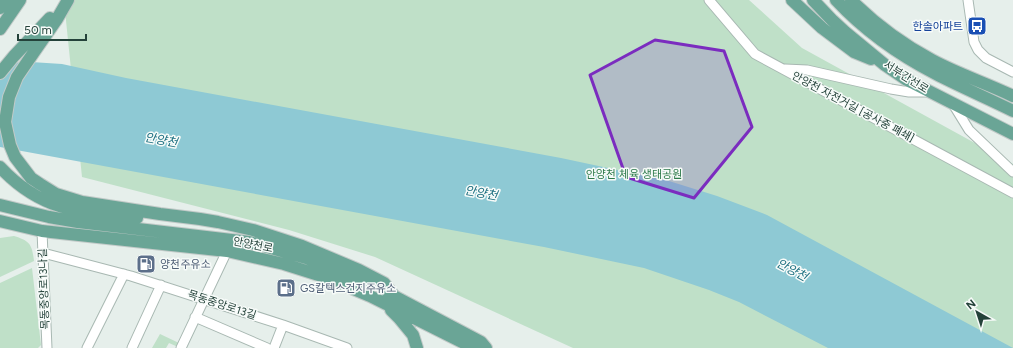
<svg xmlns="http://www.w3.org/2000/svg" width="1013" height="348" viewBox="0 0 1013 348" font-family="Figtree,'Noto Sans KR',sans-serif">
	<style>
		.green { fill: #bfe0c8 }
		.water { fill: #8ec9d4 }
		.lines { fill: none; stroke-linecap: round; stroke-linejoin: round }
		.minor-casing { stroke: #a8b8b2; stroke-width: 11 }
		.major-casing { stroke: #c2cac8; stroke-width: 14 }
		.minor { stroke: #fff; stroke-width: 9 }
		.major { stroke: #6aa596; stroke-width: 12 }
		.marked { fill: #7b2cbf; fill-opacity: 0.2; stroke: #7b2cbf; stroke-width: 3; stroke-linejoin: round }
		.labels { text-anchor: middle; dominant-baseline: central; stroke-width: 3; stroke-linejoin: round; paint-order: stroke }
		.transit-label { font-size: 11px; fill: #164399; stroke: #f7fbf9; text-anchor: end }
		.street-label { font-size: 11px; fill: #24423a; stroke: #f7fbf9 }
		.park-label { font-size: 11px; fill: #2d7a4b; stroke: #f7fbf9 }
		.service-label { font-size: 11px; fill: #4e5e75; stroke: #f7fbf9; text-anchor: start }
		.water-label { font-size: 12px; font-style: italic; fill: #1c6f80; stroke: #f7fbf9 }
	</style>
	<rect width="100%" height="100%" fill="#e6efeb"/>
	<path class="green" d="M 66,0 L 749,0 L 802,48 L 1013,164 L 1013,348 L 573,348 L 375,257 L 289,230 L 82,177 L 64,1 Z
		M 14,236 C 30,241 32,244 34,261 L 0,277 L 0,238 Z
		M 32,268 L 41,345 L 38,348 L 0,348 L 0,283 Z
		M 160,334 L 179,343 L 178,347 L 169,343 L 166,348 L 152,348 Z"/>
	<path class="water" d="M 31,62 L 62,64 L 126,78 L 561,158 L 669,181 L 717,196 L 767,215 L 1013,348 L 828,348 L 739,302 L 709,290 L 644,268 L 544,247 L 0,147 L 0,64 L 3,63 Z"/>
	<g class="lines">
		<g class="minor-casing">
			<path id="minor" d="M 709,0 L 755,54 L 1013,193
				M 968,0 L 974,42 L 978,50 L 986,58 L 1013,72
				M 785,69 L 807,70 L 891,89 L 909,92 L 930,92
				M 953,104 L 969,130 L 1013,172
				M 42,231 L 47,348
				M 43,253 L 131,276 L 283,325 L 347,348
				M 195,317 L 267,348
				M 87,348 L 124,274
				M 132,348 L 161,285
				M 181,348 L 227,251
				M 274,348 L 283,325"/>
		</g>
		<g class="major-casing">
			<path id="major" d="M 68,0 L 57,19 L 34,52 L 17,77 L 9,97 L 5,122 L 10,145 L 15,157 L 31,178 L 40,184 L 56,194 L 82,202 L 160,214 L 200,219 L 218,222 L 253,230 L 302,246 L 359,270 L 384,283 L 394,296
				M 792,0 L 822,28 L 854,52 L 871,59
				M 813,0 L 832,20 L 845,32 L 885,65 L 907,80 L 1013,134
				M 836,0 C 864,30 899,55 936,74 C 961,87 987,98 1013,111
				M 851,0 C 875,24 902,44 932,60 C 958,74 986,83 1013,96
				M 0,8 L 7,0
				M 0,29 L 20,0
				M 0,73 L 14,56 L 50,18
				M 0,167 C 41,211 81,213 137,218
				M 0,205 L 49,217 L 78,222 L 249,242 L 264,246 L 306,258 L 370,284
				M 0,221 L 42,231 L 227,251 L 284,264 L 325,277 L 370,296 L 474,348
				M 388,293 L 481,342 L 486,348
				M 391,310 L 399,318 L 413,335 L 417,348"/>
		</g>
		<use href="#minor" class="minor"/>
		<use href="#major" class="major"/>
	</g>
	<path class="marked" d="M 655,40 L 724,51 L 752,127 L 694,198 L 626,177 L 590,75 Z"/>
	<defs>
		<g id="bus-square" transform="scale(1)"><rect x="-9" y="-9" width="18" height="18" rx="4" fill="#1a4fb4" stroke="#f7fbf9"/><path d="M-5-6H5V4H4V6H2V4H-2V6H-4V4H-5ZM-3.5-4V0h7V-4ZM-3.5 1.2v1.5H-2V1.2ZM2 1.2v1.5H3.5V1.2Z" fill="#fff"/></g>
		<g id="fuel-square" transform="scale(1)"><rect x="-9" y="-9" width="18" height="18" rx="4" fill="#5c6f8a" stroke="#f7fbf9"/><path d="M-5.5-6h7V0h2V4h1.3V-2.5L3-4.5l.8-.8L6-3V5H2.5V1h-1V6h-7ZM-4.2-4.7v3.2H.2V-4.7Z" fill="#fff"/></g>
	</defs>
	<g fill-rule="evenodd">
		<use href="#bus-square" x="977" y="26"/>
		<use href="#fuel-square" x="146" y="264"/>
		<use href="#fuel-square" x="286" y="288"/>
	</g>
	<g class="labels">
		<g class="transit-label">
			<text x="963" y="26">한솔아파트</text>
		</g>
		<g class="street-label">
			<text transform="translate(906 77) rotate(32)">서부간선로</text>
			<text transform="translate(853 107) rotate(28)">안양천 자전거길 [공사중 폐쇄]</text>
			<text transform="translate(253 245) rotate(11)">안양천로</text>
			<text transform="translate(44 289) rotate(-92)">목동중앙로13나길</text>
			<text transform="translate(222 305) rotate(18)">목동중앙로13길</text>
		</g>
		<g class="park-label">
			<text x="634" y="174">안양천 체육 생태공원</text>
		</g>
		<g class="service-label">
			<text x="160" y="264">양천주유소</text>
			<text x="300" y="288">GS칼텍스건지주유소</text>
		</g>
		<g class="water-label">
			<text transform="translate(161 140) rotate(10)">안양천</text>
			<text transform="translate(481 193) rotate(10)">안양천</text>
			<text transform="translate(792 270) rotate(28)">안양천</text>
		</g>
	</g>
	<g transform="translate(977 312) rotate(321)" stroke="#f7fbf9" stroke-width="3" paint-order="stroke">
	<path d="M0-3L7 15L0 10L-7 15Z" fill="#24423a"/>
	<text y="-6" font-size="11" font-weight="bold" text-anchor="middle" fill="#24423a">N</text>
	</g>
	<path d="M18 34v6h68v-6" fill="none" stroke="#24423a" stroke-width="2"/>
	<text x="24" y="34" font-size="12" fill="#24423a" stroke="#f7fbf9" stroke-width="3" paint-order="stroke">50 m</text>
</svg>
